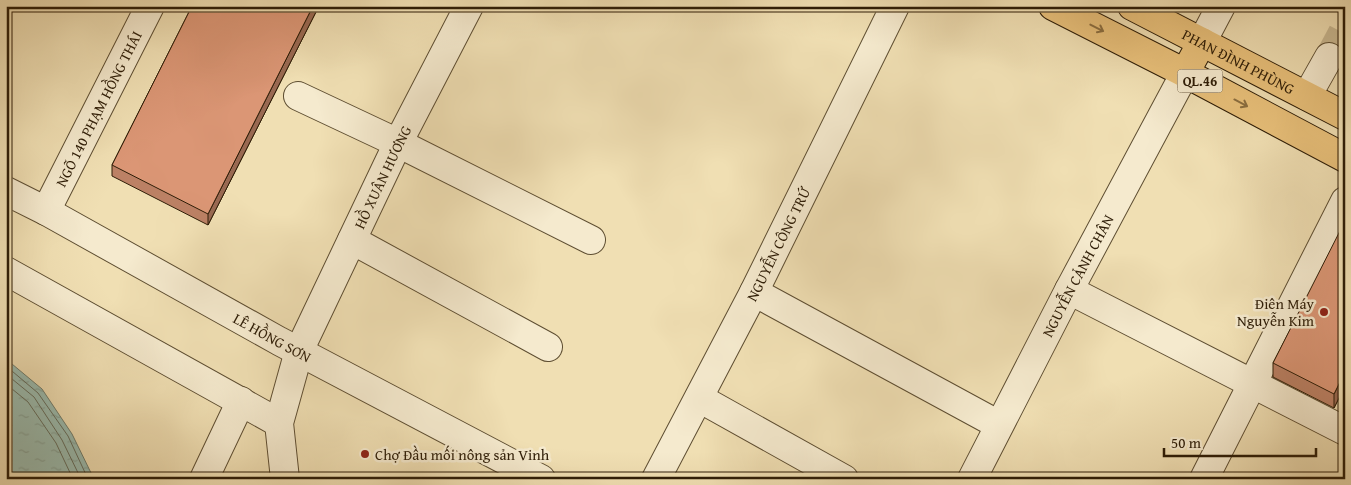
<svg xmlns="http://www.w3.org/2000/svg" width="1351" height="485" viewBox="0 0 1351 485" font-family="'Gentium Book Plus',serif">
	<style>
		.water { fill: url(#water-ripples); stroke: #6f7c6c }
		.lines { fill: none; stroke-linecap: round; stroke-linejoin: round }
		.shore { stroke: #646c5c; stroke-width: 1 }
		.minor-tunnel { stroke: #c9b891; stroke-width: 28; stroke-dasharray: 28 14; stroke-linecap: butt }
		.minor-casing { stroke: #5e4e32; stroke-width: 30 }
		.major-casing { stroke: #2e1d07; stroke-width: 30 }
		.highway-casing { stroke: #2e1d07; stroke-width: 30 }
		.minor { stroke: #f5eace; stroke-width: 28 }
		.major { stroke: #e8c07a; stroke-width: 28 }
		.highway { stroke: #e8c07a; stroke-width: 28 }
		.wall { fill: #bc8165; stroke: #2e1d07 }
		.shaded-wall { fill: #996952; stroke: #2e1d07 }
		.building { fill: #db9675; stroke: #2e1d07 }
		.oneway { stroke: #8b6e40 }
		.poi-dot { fill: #8f2418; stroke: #f5eace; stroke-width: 2 }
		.labels { text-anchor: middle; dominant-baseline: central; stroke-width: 5; stroke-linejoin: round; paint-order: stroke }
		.shield { fill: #f5eace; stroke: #6a5a43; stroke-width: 1 }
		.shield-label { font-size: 14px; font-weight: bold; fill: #2e1d07 }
		.street-label { font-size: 15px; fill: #2e1d07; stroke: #f5eace }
		.poi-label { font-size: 15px; fill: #2e1d07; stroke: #f5eace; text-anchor: end }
	</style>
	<defs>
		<pattern id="water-ripples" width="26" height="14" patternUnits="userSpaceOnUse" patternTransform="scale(1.25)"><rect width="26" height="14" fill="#9abcb0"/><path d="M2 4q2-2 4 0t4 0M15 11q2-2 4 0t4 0" fill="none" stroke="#85a196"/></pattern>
	</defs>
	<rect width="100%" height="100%" fill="#f0dfb3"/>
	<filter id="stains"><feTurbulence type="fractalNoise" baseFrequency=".004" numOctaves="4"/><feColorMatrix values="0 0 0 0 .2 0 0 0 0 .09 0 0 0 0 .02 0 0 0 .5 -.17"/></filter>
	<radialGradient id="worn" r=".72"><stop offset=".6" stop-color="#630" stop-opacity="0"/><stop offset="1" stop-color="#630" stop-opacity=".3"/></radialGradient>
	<path class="water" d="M 6,359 L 42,389 L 72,434 L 94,479 L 6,479 Z"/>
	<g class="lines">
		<path class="shore" d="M 6,366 L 38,393 L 68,436 L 88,479
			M 6,374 L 34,397 L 62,440 L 81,479
			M 6,384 L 28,402 L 56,443 L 73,479"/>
		<path class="minor-tunnel" d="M 1329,57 L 1345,27"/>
		<g class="minor-casing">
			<g id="minor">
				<path d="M 1202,42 L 1221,6"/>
				<path d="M 298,96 L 398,143 L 591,240"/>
				<path d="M 1307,96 L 1329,57"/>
				<path id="s1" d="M 6,191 L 46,211 L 279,341 L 541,479"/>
				<path id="s2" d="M 46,211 L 150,6"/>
				<path d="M 352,240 L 548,347"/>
				<path d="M 6,271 L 279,423"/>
				<path d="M 1069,290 L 1345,431"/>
				<path d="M 754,292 L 999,425"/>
				<path d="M 699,398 L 844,479"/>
				<path d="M 204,479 L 241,401"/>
				<path id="s3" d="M 285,479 L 279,423 L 299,351 L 398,143 L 469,6"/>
				<path id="s4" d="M 656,479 L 754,292 L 895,6"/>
				<path id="s5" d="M 972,479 L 1069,290 L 1185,73"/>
				<path d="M 1204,479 L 1345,201"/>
			</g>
		</g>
		<g class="major-casing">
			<path id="major" d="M 1185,73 L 1202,42"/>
		</g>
		<g class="highway-casing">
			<g id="highway">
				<path d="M 1053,6 L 1185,73 L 1345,158"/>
				<path id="s6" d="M 1132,6 L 1345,116"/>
			</g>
		</g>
		<use href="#minor" class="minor"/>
		<use href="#major" class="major"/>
		<use href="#highway" class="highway"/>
	</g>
	<path class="wall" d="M 192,6 L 319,6 L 208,225 L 112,176 L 112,165 Z
		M 1345,224 L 1345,386 L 1334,408 L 1273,377 L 1273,363 Z"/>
	<path class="shaded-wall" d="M 313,6 L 319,6 L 208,225 L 208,214 Z
		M 1345,372 L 1345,386 L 1334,408 L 1334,394 Z"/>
	<path class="building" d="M 192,6 L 313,6 L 208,214 L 112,165 Z
		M 1344,223 L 1345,224 L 1345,372 L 1334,394 L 1273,363 Z"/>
	<defs><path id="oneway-shaft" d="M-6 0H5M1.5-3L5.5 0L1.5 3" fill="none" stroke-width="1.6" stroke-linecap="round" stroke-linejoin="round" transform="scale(1.25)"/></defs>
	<g class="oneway">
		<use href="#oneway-shaft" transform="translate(1097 28) rotate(27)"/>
		<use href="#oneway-shaft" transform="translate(1241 103) rotate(28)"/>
	</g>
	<g class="poi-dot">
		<circle cx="1324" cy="312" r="5"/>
		<circle cx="365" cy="454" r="5"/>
	</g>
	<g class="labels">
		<rect class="shield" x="1177.5" y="69.5" width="45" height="23" rx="4"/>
		<g class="shield-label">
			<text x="1200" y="81">QL.46</text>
		</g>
		<g class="street-label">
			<text stroke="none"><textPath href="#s6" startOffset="120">PHAN ĐÌNH PHÙNG</textPath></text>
			<text stroke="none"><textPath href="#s2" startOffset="115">NGÕ 140 PHẠM HỒNG THÁI</textPath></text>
			<text stroke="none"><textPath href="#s3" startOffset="324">HỒ XUÂN HƯƠNG</textPath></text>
			<text stroke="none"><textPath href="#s4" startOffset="265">NGUYỄN CÔNG TRỨ</textPath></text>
			<text stroke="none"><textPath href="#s5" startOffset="229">NGUYỄN CẢNH CHÂN</textPath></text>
			<text stroke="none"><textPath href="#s1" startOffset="304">LÊ HỒNG SƠN</textPath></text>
		</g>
		<g class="poi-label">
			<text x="1314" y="303">Điện Máy<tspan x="1314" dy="17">Nguyễn Kim</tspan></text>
			<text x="375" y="454" text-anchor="start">Chợ Đầu mối nông sản Vinh</text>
		</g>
	</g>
	<rect width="1351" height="485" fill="none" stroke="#f0dfb3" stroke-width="25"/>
	<rect x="8" y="8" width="1336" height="470" fill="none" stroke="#2e1d07" stroke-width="2.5"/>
	<rect x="12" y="12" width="1326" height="460" fill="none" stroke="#2e1d07"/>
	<path d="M1164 448v8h152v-8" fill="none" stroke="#2e1d07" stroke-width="2.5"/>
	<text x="1171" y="448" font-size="15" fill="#2e1d07" stroke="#f5eace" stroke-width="4" paint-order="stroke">50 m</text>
	<rect width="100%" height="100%" filter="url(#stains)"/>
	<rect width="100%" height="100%" fill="url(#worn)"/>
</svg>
